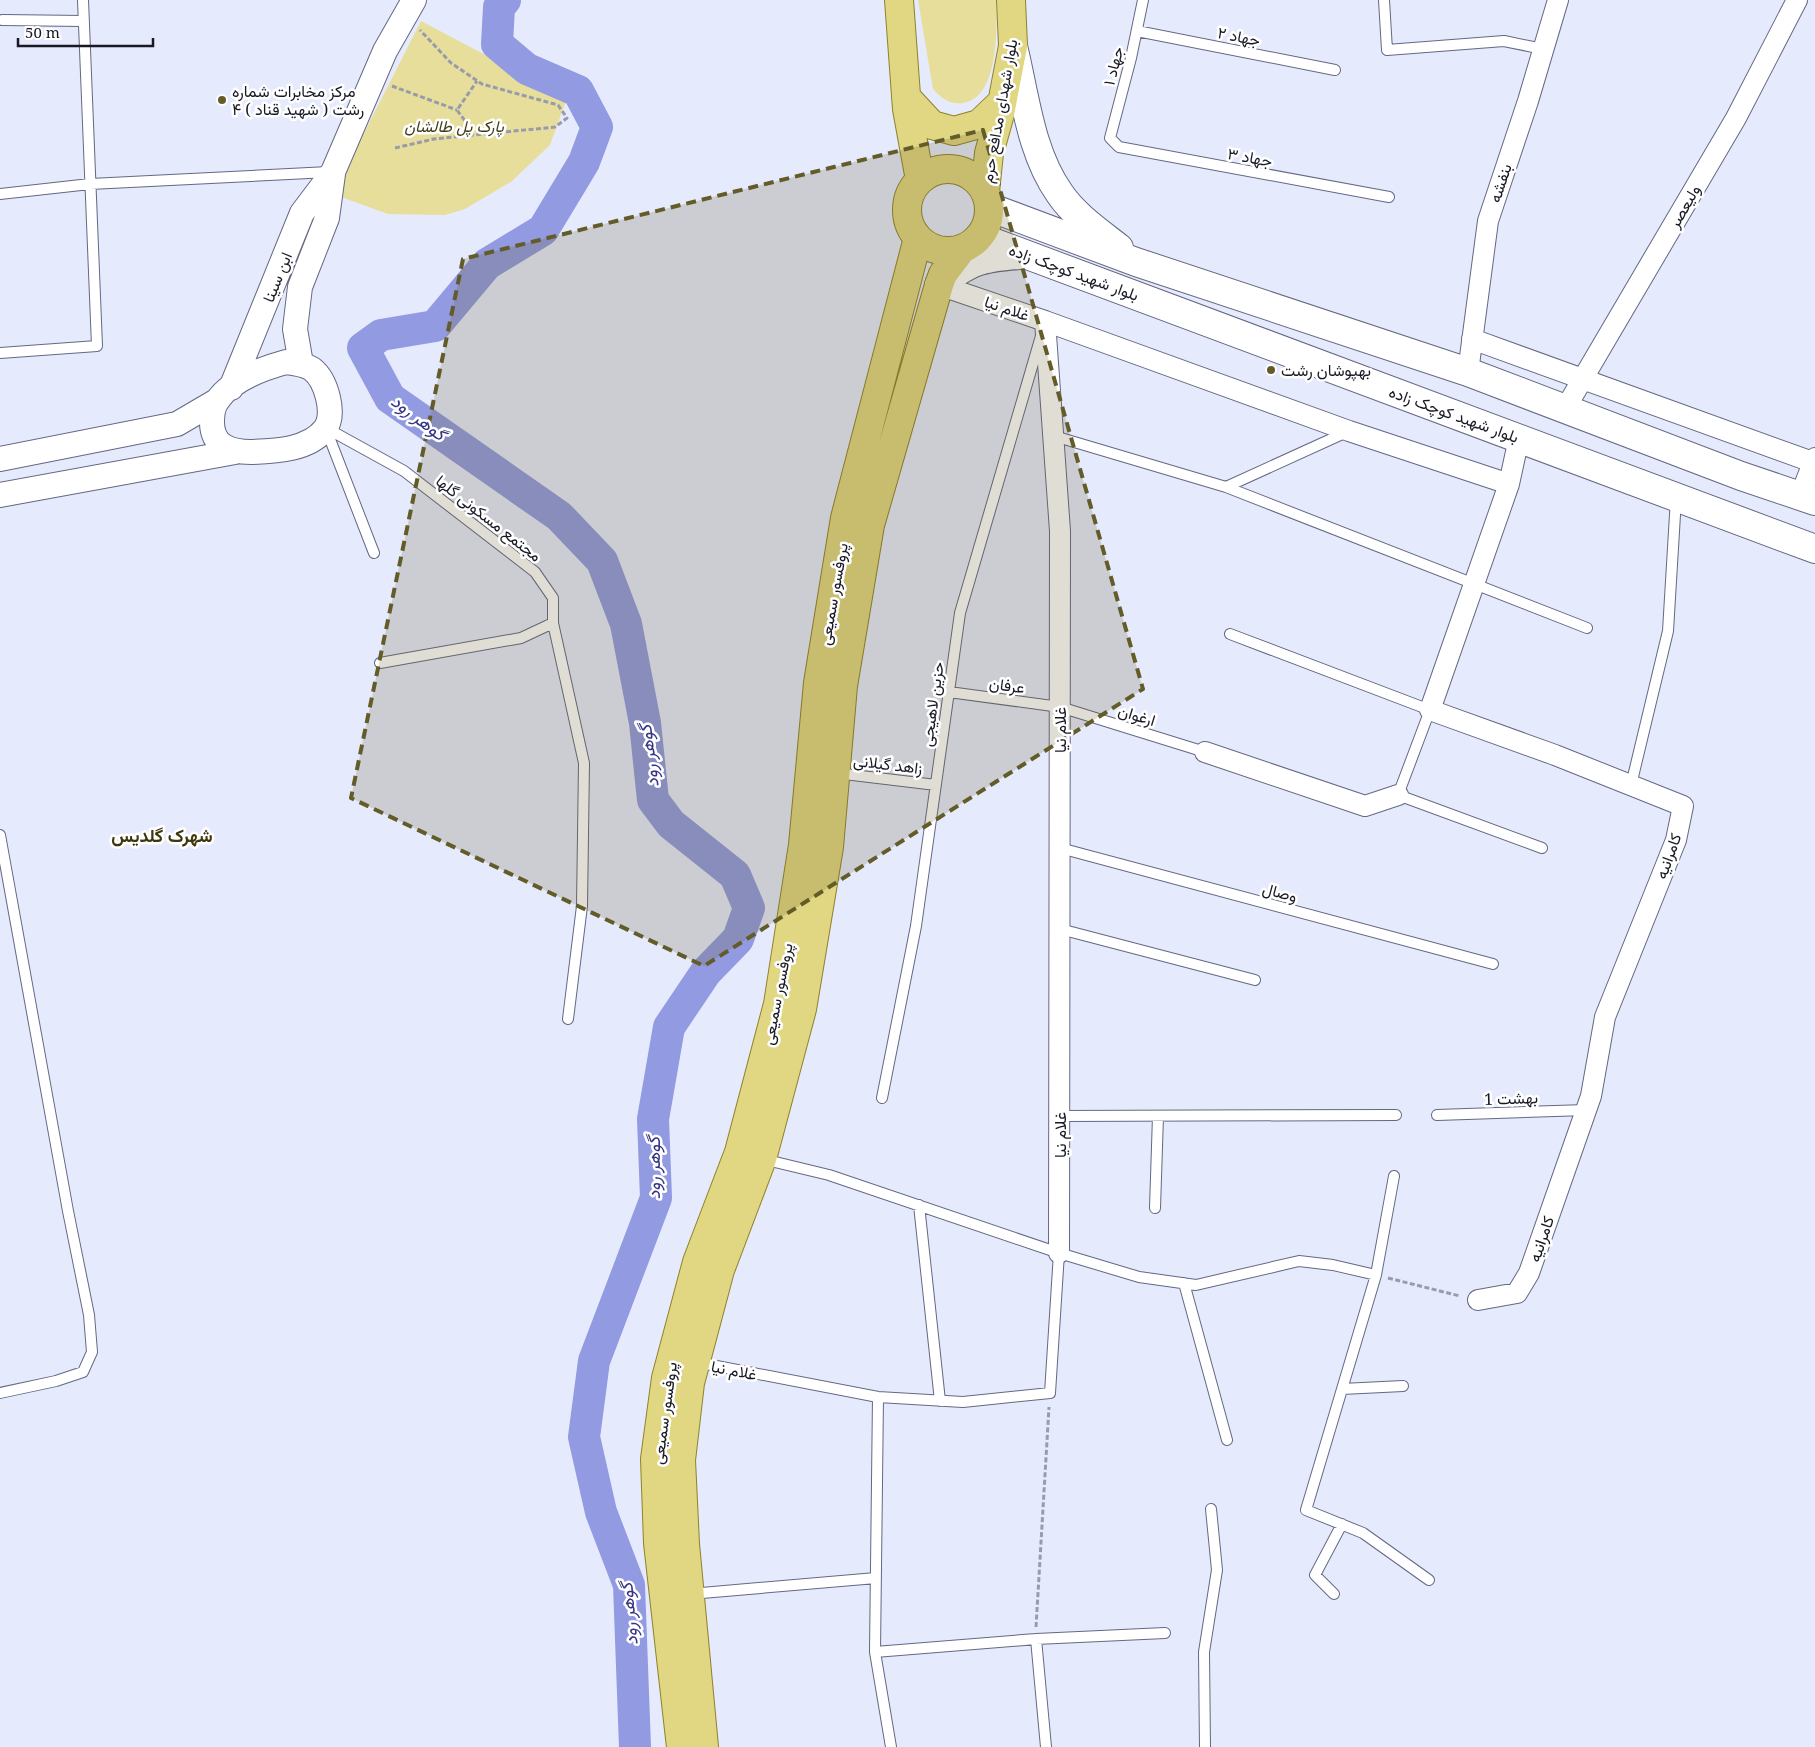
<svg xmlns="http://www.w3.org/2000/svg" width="1815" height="1747" viewBox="0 0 1815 1747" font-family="'Noto Serif',Vazirmatn,serif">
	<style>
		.green { fill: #e7de9b }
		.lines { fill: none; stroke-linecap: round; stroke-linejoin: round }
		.river { stroke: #929ae1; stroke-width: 32 }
		.service-casing { stroke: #646883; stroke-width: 12 }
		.minor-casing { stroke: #646883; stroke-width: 22 }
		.tertiary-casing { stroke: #646883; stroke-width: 26 }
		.secondary-casing { stroke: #646883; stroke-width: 30 }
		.primary-casing { stroke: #8e822a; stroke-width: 30 }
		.path { stroke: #989bab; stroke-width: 3; stroke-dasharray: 5 2.5; stroke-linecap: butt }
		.service { stroke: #fff; stroke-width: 10 }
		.minor { stroke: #fff; stroke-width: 20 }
		.tertiary { stroke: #fff; stroke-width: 24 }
		.secondary { stroke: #fff; stroke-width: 28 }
		.primary { stroke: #e1d681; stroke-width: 28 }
		.marked { fill: #635c28; fill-opacity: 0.2; stroke: #635c28; stroke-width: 4; stroke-dasharray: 10 6; stroke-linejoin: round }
		.poi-dot { fill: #635c28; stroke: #fff; stroke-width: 2 }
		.labels { text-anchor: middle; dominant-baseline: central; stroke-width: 5; stroke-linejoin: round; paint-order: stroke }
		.street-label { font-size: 16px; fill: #181924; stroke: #fff }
		.poi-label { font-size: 16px; fill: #181924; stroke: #fff; text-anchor: start }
		.park-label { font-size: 16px; font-style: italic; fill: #413c18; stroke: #fff }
		.water-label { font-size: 18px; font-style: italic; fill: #353486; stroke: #fff }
		.neighbourhood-label { font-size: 18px; font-weight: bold; fill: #3c370c; stroke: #fff }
	</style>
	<rect width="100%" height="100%" fill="#e6eafd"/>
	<path class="green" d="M 918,0 L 996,0 C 997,28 999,98 963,103 C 950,105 941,98 933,89 Z
		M 421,21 L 567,98 L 550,145 L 512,181 L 465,209 L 445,215 L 388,214 L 333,194 Z"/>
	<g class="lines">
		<path class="river" d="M 505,0 L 499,7 L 497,44 L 527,69 L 578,91 L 597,127 L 584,162 L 543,230 L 487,264 L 435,326 L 381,335 L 363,348 L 390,398 L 559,516 L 602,561 L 626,624 L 645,723 L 653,800 L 671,824 L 735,875 L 749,908 L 738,939 L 706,972 L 669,1027 L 653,1119 L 656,1198 L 594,1361 L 584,1437 L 601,1512 L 629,1585 L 635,1747"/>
		<g class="service-casing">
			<path id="service" d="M 1143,0 L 1131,58 L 1110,138 L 1119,147 L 1389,197
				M 1384,0 L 1387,50 L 1504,41 L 1543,49
				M 2,20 L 83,21
				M 1137,31 L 1335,70
				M 0,194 L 90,184 L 329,172
				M 0,353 L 97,346 L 83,0
				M 326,428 L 404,471 L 535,572 L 553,598 L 553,623 L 521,638 L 380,663
				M 326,429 L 374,553
				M 1054,436 L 1226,487 L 1349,431
				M 1226,487 L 1587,628
				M 553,623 L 584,763 L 582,906 L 568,1019
				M 1230,634 L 1430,710 L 1398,795 L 1542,848
				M 949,692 L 1060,707 L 1205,752
				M 836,773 L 936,785
				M 1631,785 L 1668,631 L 1676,498
				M 0,835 L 68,1211 L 89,1315 L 92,1352 L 83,1372 L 56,1381 L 0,1393
				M 1060,848 L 1493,964
				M 1060,929 L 1255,980
				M 882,1098 L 916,926 L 960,613 L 1041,336
				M 1437,1115 L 1586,1110
				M 1060,1116 L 1396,1115
				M 763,1159 L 829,1175 L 1059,1253 L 1139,1277 L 1196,1285 L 1299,1261 L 1333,1265 L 1376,1275
				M 1394,1176 L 1376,1275 L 1306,1510 L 1363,1533 L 1429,1580
				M 919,1205 L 940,1401
				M 1155,1208 L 1158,1116
				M 1184,1283 L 1227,1440
				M 696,1362 L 878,1397 L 963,1402 L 1050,1393 L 1059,1253
				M 1342,1389 L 1403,1386
				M 878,1397 L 875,1652 L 891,1747
				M 690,1594 L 876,1578
				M 1334,1594 L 1315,1575 L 1342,1524
				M 1036,1639 L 1046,1747
				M 875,1652 L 1036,1639 L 1165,1633
				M 1205,1747 L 1204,1652 L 1217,1570 L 1211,1509"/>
		</g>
		<g class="minor-casing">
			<path id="minor" d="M 939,285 L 1045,321 L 1060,531 L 1059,1253
				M 1045,321 L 1349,431 L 1509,484
				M 1472,339 L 1815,463
				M 1468,372 L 1488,221 L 1528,101 L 1558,0
				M 1565,409 L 1736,118 L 1797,0
				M 1800,496 L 1815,458
				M 1205,752 L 1365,806 L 1398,795
				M 1478,1300 L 1517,1293 L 1529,1273 L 1591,1096 L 1605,1017 L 1676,840 L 1683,806 L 1555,755 L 1430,710 L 1509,484 L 1519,438"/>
		</g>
		<g class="tertiary-casing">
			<path id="tertiary" d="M 286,362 C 295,363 304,364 312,369 C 326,380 336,413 325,429 C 309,450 275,451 251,452 C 230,452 212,446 212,422 C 212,415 213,407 217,401 C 231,380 264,368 286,362 Z
				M 301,364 L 295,329 L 300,287 L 327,218 L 333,174
				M 231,388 L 302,213 L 333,172 L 385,51 L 414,0
				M 0,459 L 177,424 L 218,400
				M 0,495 L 235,452"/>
		</g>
		<g class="secondary-casing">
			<path id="secondary" d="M 1013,46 C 1025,95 1030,152 1060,194 C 1075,216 1099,232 1119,248
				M 989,207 L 1136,262 L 1468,372 L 1741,476 L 1815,501
				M 979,237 L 1815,549
				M 939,285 C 970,261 980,258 1019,255"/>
		</g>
		<g class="primary-casing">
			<path id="primary" d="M 899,0 L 907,109 L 920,180
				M 906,97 L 932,125 L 954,131 L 979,124 L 1001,103
				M907 210a41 41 0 1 1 82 0a41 41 0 1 1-82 0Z
				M 985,192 L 989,153 L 1000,114 L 1013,46 L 1011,0
				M 681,1747 L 658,1543 L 655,1459 L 666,1378 L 697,1262 L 739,1152 L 778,1004 L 803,845 L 818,683 L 845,518 L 918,238
				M 704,1747 L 685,1544 L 681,1460 L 690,1383 L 720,1270 L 762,1159 L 802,1009 L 829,847 L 843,686 L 870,525 L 939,285 L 943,274 L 962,249"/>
		</g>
		<path class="path" d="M 392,86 L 457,110
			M 468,135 L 465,121 L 457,110 L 477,81
			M 395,148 L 434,139 L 555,127 L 567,118 L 558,105 L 482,84 L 451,63 L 420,30
			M 1388,1278 L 1460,1296
			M 1036,1627 L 1049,1407"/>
		<use href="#service" class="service"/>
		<use href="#minor" class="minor"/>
		<use href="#tertiary" class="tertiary"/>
		<use href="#secondary" class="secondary"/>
		<use href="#primary" class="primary"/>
	</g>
	<path class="marked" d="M 983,130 L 1143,689 L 704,966 L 351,798 L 463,259 Z"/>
	<g class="poi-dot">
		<circle cx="222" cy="100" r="5"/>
		<circle cx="1271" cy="370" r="5"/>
	</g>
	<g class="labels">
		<g class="street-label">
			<text transform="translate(1239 36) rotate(11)">جهاد ۲</text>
			<text transform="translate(1113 66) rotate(-76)">جهاد ۱</text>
			<text transform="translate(999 111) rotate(-80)">بلوار شهدای مدافع حرم</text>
			<text transform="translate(1250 157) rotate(10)">جهاد ۳</text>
			<text transform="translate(1500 183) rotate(-72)">بنفشه</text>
			<text transform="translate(1684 206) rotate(-60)">ولیعصر</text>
			<text transform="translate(1074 272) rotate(20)">بلوار شهید کوچک زاده</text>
			<text transform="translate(277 277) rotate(-68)">ابن سینا</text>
			<text transform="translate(1007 308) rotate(19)">غلام نیا</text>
			<text transform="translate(1454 414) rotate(20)">بلوار شهید کوچک زاده</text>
			<text transform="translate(489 518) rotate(38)">مجتمع مسکونی گلها</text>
			<text transform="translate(833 594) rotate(-80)">پروفسور سمیعی</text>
			<text transform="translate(1007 685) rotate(8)">عرفان</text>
			<text transform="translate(932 704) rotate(-82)">حزین لاهیجی</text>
			<text transform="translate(1137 715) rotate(17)">ارغوان</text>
			<text transform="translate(1060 730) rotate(-90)">غلام نیا</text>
			<text transform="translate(888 764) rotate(7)">زاهد گیلانی</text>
			<text transform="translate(1668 856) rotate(-70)">کامرانیه</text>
			<text transform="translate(1280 892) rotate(15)">وصال</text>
			<text transform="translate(777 994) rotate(-79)">پروفسور سمیعی</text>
			<text transform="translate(1511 1098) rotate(-2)">بهشت 1</text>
			<text transform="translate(1060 1135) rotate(-90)">غلام نیا</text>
			<text transform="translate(1541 1239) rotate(-71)">کامرانیه</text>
			<text transform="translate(734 1370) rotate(11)">غلام نیا</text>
			<text transform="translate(664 1413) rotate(-82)">پروفسور سمیعی</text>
		</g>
		<g class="poi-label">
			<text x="232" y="91">مرکز مخابرات شماره<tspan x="232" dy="18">۴ رشت ( شهید قناد )</tspan></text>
			<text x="1281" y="370">بهپوشان رشت</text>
		</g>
		<g class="park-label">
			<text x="454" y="126">پارک پل طالشان</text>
		</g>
		<g class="water-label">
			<text transform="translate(419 417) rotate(37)">گوهر رود</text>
			<text transform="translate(648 756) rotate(-97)">گوهر رود</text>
			<text transform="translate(653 1168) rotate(-90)">گوهر رود</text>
			<text transform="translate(628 1614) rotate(-95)">گوهر رود</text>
		</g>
		<g class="neighbourhood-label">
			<text x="162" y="835">شهرک گلدیس</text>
		</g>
	</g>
	<path d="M18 38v8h135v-8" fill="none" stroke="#181924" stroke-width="2.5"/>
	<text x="25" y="38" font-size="15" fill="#181924" stroke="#ffffff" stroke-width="4" paint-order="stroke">50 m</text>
</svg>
